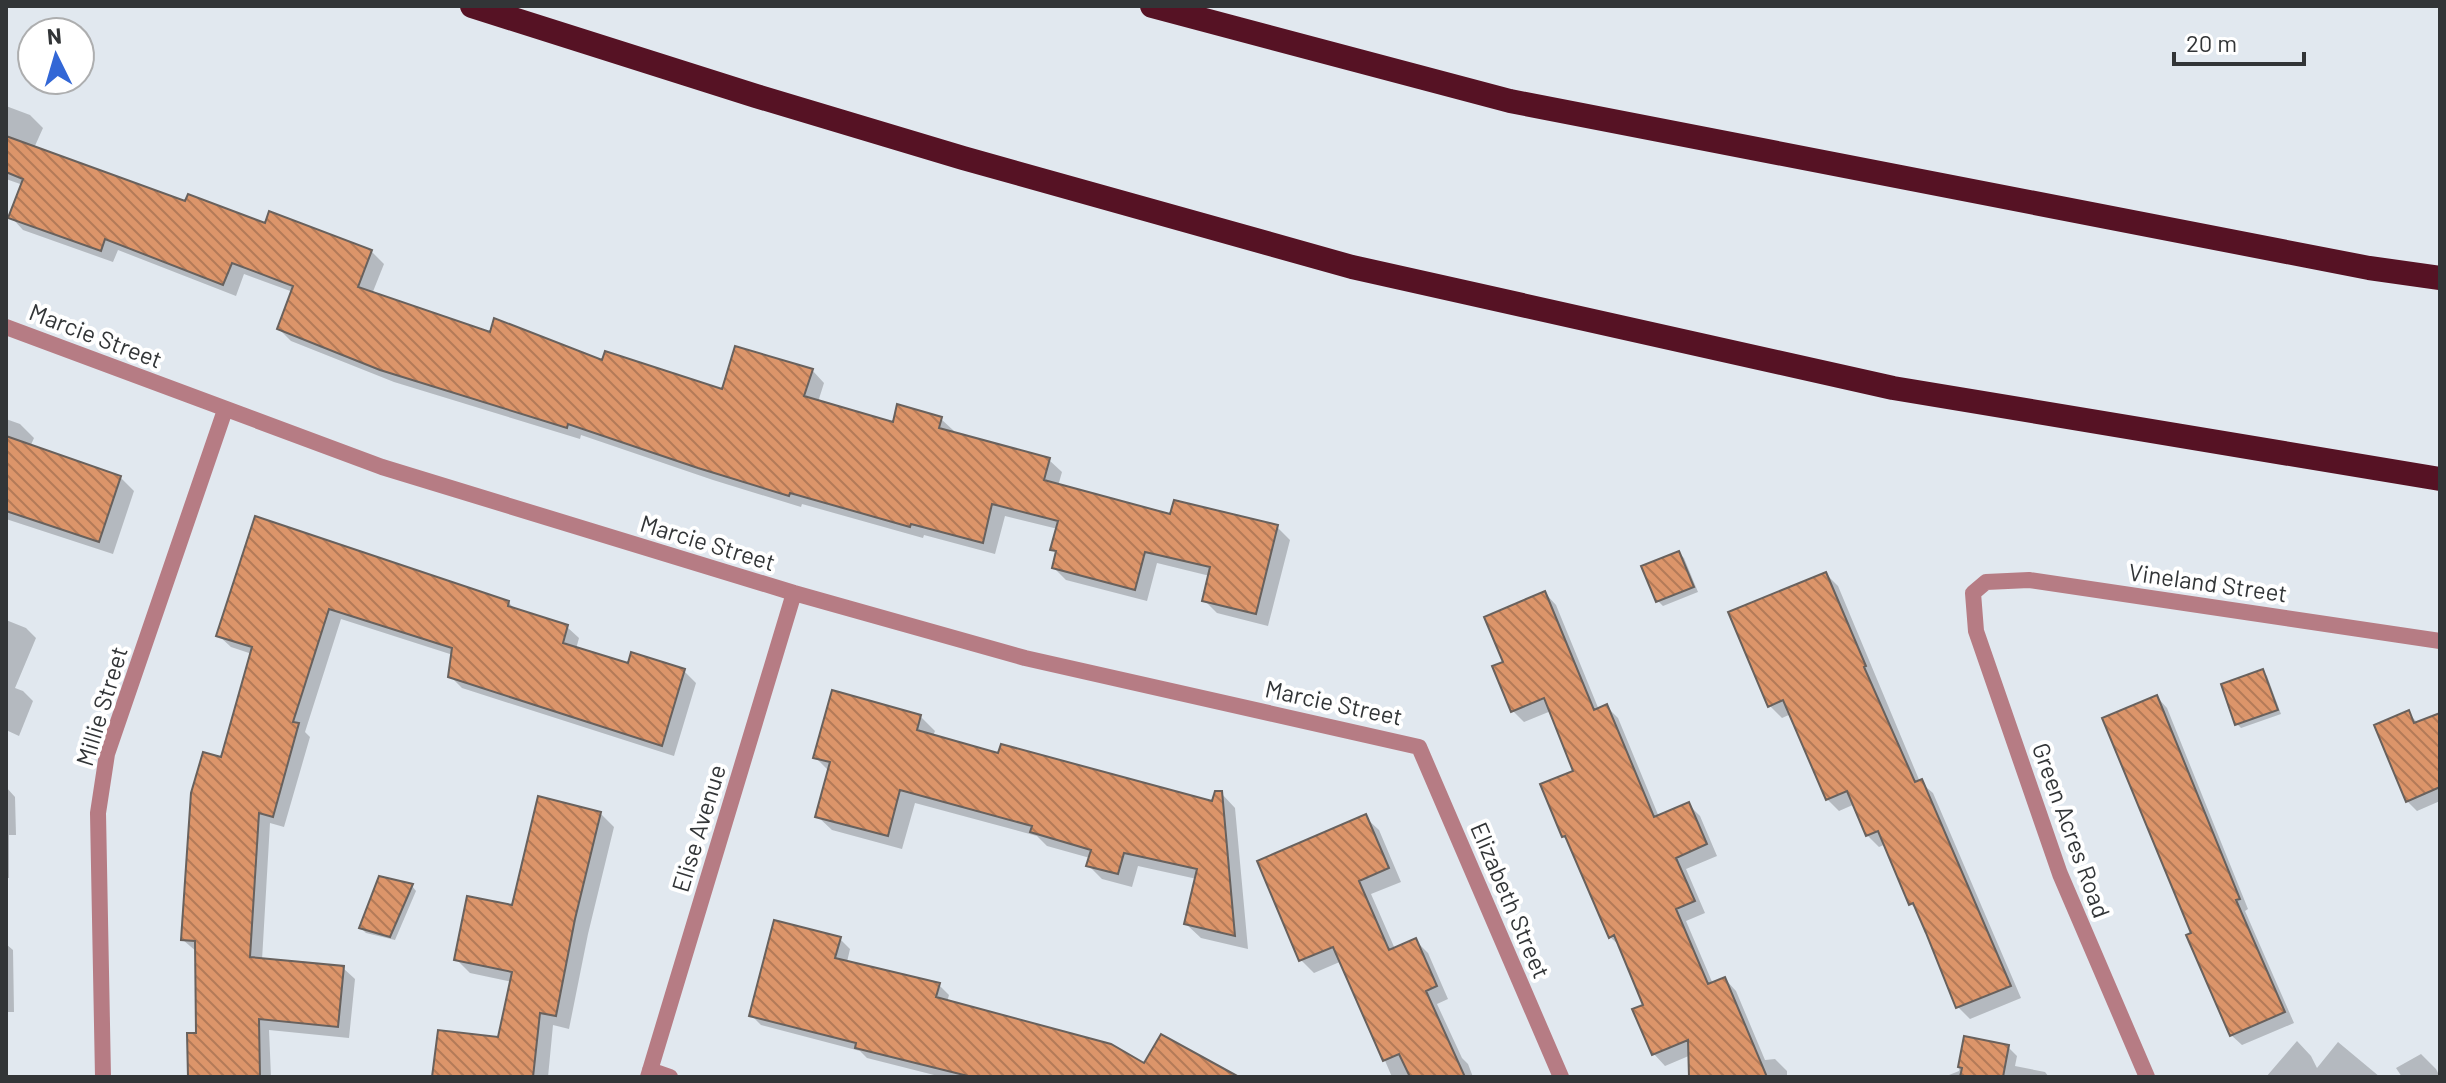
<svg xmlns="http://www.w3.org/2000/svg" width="2446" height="1083" viewBox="0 0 2446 1083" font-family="Barlow,sans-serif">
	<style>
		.shadow { fill: #0003 }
		.building { fill: url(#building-back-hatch); stroke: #68615d; stroke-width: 2 }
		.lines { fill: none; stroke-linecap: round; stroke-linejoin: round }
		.street { stroke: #b67c84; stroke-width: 16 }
		.highway { stroke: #561224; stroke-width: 24 }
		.labels { text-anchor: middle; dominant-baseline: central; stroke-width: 8; stroke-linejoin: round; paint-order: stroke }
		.street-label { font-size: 24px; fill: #323537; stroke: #fff }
	</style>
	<defs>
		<pattern id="building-back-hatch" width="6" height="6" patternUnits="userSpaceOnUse" patternTransform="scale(2)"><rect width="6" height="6" fill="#dc956a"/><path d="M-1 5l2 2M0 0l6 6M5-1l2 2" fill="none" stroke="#b37a58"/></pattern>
	</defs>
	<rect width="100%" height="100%" fill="#e1e8ef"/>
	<path class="shadow" d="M 6,106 L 30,115 L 43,128 L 34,148 L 186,204 L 371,251 L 384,264 L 372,294 L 492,334 L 723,392 L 812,370 L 824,383 L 818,402 L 894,424 L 941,419 L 954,431 L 953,434 L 1049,460 L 1062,472 L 1058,486 L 1172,517 L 1277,527 L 1290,540 L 1268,626 L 1217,613 L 1204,600 L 1210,576 L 1157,563 L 1147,601 L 1066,580 L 1054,568 L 1058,554 L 1052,549 L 1058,529 L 1005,516 L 995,554 L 924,535 L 923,538 L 802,504 L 801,507 L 713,480 L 581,435 L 580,439 L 394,382 L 291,341 L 279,329 L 293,292 L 244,274 L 236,296 L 118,250 L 113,262 L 23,230 L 11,217 L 23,185 L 6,179 Z
		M 6,419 L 20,424 L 34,438 L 30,447 L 120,477 L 134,491 L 113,554 L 6,519 Z
		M 256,519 L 508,602 L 517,611 L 567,627 L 579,638 L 576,649 L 630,666 L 684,671 L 696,683 L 674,756 L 462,688 L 450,676 L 453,655 L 341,619 L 305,732 L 310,737 L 284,827 L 270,823 L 262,960 L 343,968 L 355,979 L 349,1038 L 269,1030 L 271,1077 L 189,1077 L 198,1034 L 197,952 L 183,940 L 223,760 L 252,654 L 231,647 L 219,636 Z
		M 1679,553 L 1684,558 L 1698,592 L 1663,606 L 1658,601 Z
		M 1826,574 L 1838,586 L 1920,782 L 1933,793 L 2021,998 L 1970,1019 L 1958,1007 L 1918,911 L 1911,904 L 1886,844 L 1879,847 L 1867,835 L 1855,804 L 1839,811 L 1827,799 L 1791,714 L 1782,718 L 1770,706 Z
		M 1545,593 L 1556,605 L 1599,710 L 1607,707 L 1618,718 L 1659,817 L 1688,804 L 1700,816 L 1717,856 L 1686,869 L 1705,913 L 1686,921 L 1713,984 L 1725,979 L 1736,991 L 1765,1060 L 1775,1059 L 1787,1071 L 1787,1077 L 1691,1077 L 1691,1055 L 1665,1066 L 1654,1054 L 1646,1006 L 1622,948 L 1610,937 L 1570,843 L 1563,836 L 1576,772 L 1551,711 L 1524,722 L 1513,711 L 1505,663 Z
		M 6,620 L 26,628 L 36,638 L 15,688 L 23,691 L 33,701 L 19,736 L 6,730 Z
		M 2263,671 L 2267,676 L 2281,714 L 2241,728 L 2237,724 Z
		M 2157,697 L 2167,708 L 2248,909 L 2245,911 L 2294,1023 L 2242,1045 L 2231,1035 L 2193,934 Z
		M 2408,713 L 2419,724 L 2440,715 L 2440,801 L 2417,811 L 2407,801 Z
		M 920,716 L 935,731 L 933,736 L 1000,755 L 1214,803 L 1221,793 L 1235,808 L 1248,949 L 1201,938 L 1186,924 L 1197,879 L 1138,866 L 1132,887 L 1102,879 L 1088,865 L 1090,858 L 1047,846 L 1037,836 L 915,803 L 902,849 L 832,830 L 817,816 L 829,771 L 815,757 Z
		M 6,787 L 15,797 L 16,835 L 9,835 L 9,878 L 6,878 Z
		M 600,813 L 614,827 L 588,934 L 569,1029 L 553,1025 L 548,1077 L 434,1077 L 500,1039 L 512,982 L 470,973 L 456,959 L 513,908 Z
		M 1365,817 L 1379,830 L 1401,882 L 1371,894 L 1395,949 L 1415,940 L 1428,953 L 1448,999 L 1437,1004 L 1462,1058 L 1468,1064 L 1473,1077 L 1392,1077 L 1342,961 L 1314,973 L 1301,960 Z
		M 412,886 L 416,891 L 395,940 L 366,933 L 361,928 Z
		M 840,939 L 850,949 L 847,962 L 939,985 L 949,995 L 947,1002 L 1144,1066 L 1227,1077 L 942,1077 L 867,1058 L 860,1051 L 761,1025 L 751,1015 Z
		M 6,944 L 13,950 L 14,1012 L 6,1012 Z
		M 1965,1038 L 2008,1047 L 2017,1056 L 2015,1066 L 2045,1072 L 2049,1077 L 1944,1077 L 1959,1071 Z
		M 2297,1041 L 2311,1056 L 2317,1068 L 2338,1042 L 2380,1077 L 2266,1077 Z
		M 2421,1054 L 2436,1069 L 2440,1077 L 2402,1077 L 2396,1068 Z"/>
	<path class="building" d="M 6,136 L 185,201 L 188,194 L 265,223 L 269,211 L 372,250 L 358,287 L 490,332 L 494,318 L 602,360 L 605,351 L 722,389 L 735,346 L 813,369 L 804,396 L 893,422 L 897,404 L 942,417 L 939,428 L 1050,458 L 1044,480 L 1170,514 L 1174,500 L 1278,525 L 1256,614 L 1202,601 L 1210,567 L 1145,552 L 1135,590 L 1052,568 L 1056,551 L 1050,550 L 1058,521 L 992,504 L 983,543 L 911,524 L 910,527 L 790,493 L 789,496 L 698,468 L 568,424 L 567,428 L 380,370 L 277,329 L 293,286 L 232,263 L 223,285 L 105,239 L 101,251 L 8,218 L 23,179 L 6,172 Z
		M 6,436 L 121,476 L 99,542 L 6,511 Z
		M 255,516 L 509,601 L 508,606 L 568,625 L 563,643 L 628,663 L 631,652 L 685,669 L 662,746 L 448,677 L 452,648 L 329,609 L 293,722 L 299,723 L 273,817 L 259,813 L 250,957 L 344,966 L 338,1027 L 259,1019 L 260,1077 L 188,1077 L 187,1033 L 196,1033 L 195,941 L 181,940 L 191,793 L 203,752 L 221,757 L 252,647 L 216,636 Z
		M 1679,551 L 1694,587 L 1656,602 L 1641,566 Z
		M 1826,572 L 1866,666 L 1864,667 L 1915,782 L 1922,779 L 2011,986 L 1956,1008 L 1926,933 L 1913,903 L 1909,905 L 1878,831 L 1866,836 L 1847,791 L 1826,800 L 1783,700 L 1768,707 L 1728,612 Z
		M 1545,591 L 1594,710 L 1607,704 L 1654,817 L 1689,802 L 1707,844 L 1676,858 L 1695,901 L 1676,909 L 1708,984 L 1725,977 L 1767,1077 L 1689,1077 L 1688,1040 L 1652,1055 L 1632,1009 L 1643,1005 L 1614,935 L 1609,938 L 1565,836 L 1562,837 L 1540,784 L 1573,771 L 1544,698 L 1511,712 L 1492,666 L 1503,662 L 1484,617 Z
		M 2263,669 L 2278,710 L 2235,725 L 2221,684 Z
		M 832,690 L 921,715 L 917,730 L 998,753 L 1001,744 L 1212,801 L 1215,791 L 1222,791 L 1235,936 L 1184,924 L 1197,869 L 1124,853 L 1118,874 L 1086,866 L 1091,850 L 1030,832 L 1032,826 L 900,790 L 888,836 L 815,817 L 830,762 L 813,758 Z
		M 2157,695 L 2240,899 L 2236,900 L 2285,1012 L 2230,1036 L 2186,935 L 2191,933 L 2102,718 Z
		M 2409,710 L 2414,723 L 2440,713 L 2440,787 L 2406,802 L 2374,725 Z
		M 538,796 L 601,812 L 575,919 L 556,1016 L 540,1013 L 533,1077 L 432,1077 L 438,1030 L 498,1037 L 512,972 L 454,960 L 467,896 L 512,905 Z
		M 1366,814 L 1389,868 L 1359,881 L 1389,950 L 1416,938 L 1437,986 L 1426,991 L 1465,1077 L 1410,1077 L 1399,1054 L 1383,1061 L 1333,947 L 1299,961 L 1257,861 Z
		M 379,876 L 413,884 L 390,937 L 359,928 Z
		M 774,920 L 841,937 L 835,958 L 940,983 L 936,997 L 1111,1044 L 1144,1063 L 1161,1034 L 1239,1077 L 972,1077 L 855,1048 L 856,1043 L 749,1016 Z
		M 1964,1036 L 2009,1045 L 2003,1077 L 1960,1077 L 1962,1068 L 1958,1067 Z"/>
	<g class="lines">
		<path class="street" d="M 6,327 L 382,467 L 794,593 L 1025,658 L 1419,747 L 1561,1077
			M 650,1070 L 670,1077
			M 103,1077 L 98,813 L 107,754 L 225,410
			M 648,1077 L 794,593
			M 2147,1077 L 2060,874 L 1976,631 L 1973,593 L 1986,582 L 2029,580 L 2440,641"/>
		<path class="highway" d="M 472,6 L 756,96 L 963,158 L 1352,267 L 1893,388 L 2440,479
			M 1152,6 L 1510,101 L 2369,268 L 2440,278"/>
	</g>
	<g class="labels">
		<g class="street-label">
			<text transform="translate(96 335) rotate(21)">Marcie Street</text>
			<text transform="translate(708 542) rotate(17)">Marcie Street</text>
			<text transform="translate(2208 582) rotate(8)">Vineland Street</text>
			<text transform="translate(1334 702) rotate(12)">Marcie Street</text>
			<text transform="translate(101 706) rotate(-73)">Millie Street</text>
			<text transform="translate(698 828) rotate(-73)">Elise Avenue</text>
			<text transform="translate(2072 830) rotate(70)">Green Acres Road</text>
			<text transform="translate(1511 900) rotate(67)">Elizabeth Street</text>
		</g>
	</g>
	<rect width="2446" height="1083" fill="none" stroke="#323537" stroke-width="16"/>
	<g transform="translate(56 56) rotate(355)"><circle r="38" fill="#ffffff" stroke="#adaeaf" stroke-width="2"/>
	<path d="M0-6L14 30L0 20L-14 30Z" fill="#3367d6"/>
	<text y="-12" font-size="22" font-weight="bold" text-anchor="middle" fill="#323537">N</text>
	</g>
	<path d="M2174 52v12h130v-12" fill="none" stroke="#323537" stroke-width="4"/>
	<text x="2186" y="52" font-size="24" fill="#323537" stroke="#ffffff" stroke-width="6" paint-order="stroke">20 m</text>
</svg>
